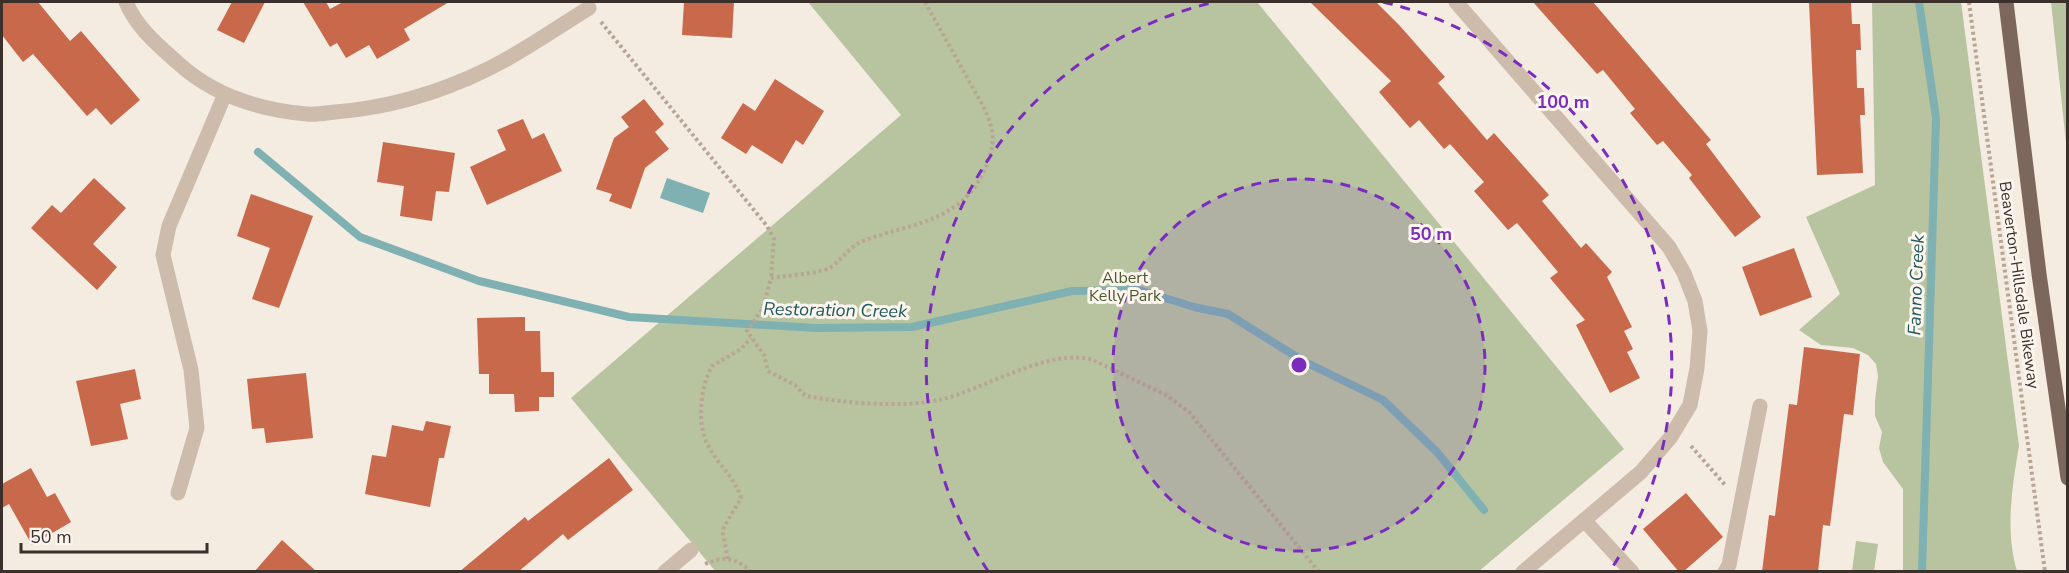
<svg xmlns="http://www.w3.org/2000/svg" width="2069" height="573" viewBox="0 0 2069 573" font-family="'Nunito Sans',sans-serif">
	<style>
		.green { fill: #b8c4a0 }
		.water { fill: #7fb0b2 }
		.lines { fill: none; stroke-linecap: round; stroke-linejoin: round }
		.stream { stroke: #7fb0b2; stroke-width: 8 }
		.building { fill: #c8694b }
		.path { stroke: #b9a596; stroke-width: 4; stroke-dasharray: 3 3; stroke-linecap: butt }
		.minor { stroke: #cdbbac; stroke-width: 15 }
		.major { stroke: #7d675c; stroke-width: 15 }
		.ring { fill: none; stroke: #7b2cbf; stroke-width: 3; stroke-dasharray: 10 8 }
		.labels { text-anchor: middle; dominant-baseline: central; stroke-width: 6; stroke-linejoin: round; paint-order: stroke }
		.park-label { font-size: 16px; fill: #4a5a2e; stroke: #fbf5ee }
		.street-label { font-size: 16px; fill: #3b302b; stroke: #fbf5ee }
		.water-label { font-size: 18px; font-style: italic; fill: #1f5a5e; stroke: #fbf5ee }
		.centre { fill: #7b2cbf; stroke: #fbf5ee; stroke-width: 3 }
		.ring-label { font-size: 18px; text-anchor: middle; font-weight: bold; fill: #7b2cbf; stroke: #fbf5ee; stroke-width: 6; stroke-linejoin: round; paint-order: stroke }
	</style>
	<rect width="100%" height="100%" fill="#f4ebe1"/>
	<path class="green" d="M 808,2 L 1257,2 L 1624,449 L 1479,571 L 716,572 L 571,398 L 901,115 Z
		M 1872,2 L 1961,2 L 2019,446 C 2012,487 2005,531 2017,571 L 1903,571 L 1903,489 L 1883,462 L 1879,448 L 1882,432 L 1875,416 L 1875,401 L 1878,376 L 1876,364 L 1868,355 L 1853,348 L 1821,345 L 1799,330 L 1840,294 L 1806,217 L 1875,185 Z
		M 2051,2 L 2067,2 L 2067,152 Z
		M 1856,541 L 1878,544 L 1874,571 L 1852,571 Z"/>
	<path class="water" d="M 667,178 L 710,193 L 703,213 L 660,198 Z"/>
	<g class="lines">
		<path class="stream" d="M 1919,2 L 1936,118 L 1922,572
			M 258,152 L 360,237 L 479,281 L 629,317 L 816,328 L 912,327 L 1072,291 L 1139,290 L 1194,307 L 1228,314 L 1305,362 L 1383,400 L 1437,452 L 1484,510"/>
	</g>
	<path class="building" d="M 2,2 L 38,2 L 70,41 L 81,31 L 140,100 L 111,125 L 96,108 L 87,116 L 33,54 L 23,62 L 2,35 Z
		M 232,2 L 265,2 L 244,43 L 217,30 Z
		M 303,2 L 326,2 L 330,9 L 343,2 L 449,2 L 404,29 L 410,40 L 377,59 L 369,45 L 346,58 L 337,43 L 330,47 Z
		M 684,2 L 734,2 L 732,38 L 682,35 Z
		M 1310,2 L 1376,2 L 1400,26 L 1445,77 L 1438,83 L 1487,140 L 1494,133 L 1549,195 L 1542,201 L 1581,248 L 1586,243 L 1612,272 L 1607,277 L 1632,327 L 1624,331 L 1633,349 L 1627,352 L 1640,378 L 1610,393 L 1576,325 L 1585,320 L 1550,278 L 1558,272 L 1517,223 L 1508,230 L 1474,191 L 1484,182 L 1450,144 L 1444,149 L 1419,120 L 1410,128 L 1379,92 L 1391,81 Z
		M 1533,2 L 1593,2 L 1711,140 L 1706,144 L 1761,217 L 1735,237 L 1689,178 L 1692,175 L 1663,141 L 1657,145 L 1630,113 L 1635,109 L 1603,70 L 1597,74 Z
		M 1809,2 L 1851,2 L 1852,24 L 1860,24 L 1861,50 L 1856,50 L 1857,88 L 1864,88 L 1865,115 L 1860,115 L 1863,173 L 1817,175 Z
		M 775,79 L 824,111 L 803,145 L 796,140 L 782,164 L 752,145 L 746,154 L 721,138 L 743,103 L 755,111 Z
		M 644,99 L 664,124 L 655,132 L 669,149 L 645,168 L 631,209 L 609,201 L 612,194 L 596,189 L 614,138 L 629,127 L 621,117 Z
		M 523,119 L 532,139 L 544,133 L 562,171 L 487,205 L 470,167 L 506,150 L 497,130 Z
		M 383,142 L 455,153 L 449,192 L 436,191 L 432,221 L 400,216 L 404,186 L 377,182 Z
		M 94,178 L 126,208 L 93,244 L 117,267 L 97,290 L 31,228 L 52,205 L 61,213 Z
		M 251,194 L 313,216 L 279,308 L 252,299 L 270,248 L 237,236 Z
		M 1794,248 L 1812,297 L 1760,316 L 1742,267 Z
		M 525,317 L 525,331 L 540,331 L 541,372 L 554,372 L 554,397 L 539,397 L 539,411 L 515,412 L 514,394 L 489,394 L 489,374 L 479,374 L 477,318 Z
		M 1804,347 L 1860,354 L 1853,415 L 1844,414 L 1830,526 L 1823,525 L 1818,572 L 1762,572 L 1769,515 L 1775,516 L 1789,404 L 1797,405 Z
		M 135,369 L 141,399 L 120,404 L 128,439 L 91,446 L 76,381 Z
		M 306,373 L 313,438 L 266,443 L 264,428 L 252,429 L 247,379 Z
		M 426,421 L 451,426 L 444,458 L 439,458 L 430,507 L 365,494 L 372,455 L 386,457 L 392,425 L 423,431 Z
		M 609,458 L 633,490 L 568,540 L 563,534 L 518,572 L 459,572 L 525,517 L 528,521 Z
		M 31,468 L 47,497 L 55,493 L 71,522 L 32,545 L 9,504 L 2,508 L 2,484 Z
		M 1686,493 L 1723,537 L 1683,572 L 1679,572 L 1643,529 Z
		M 282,540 L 317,572 L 254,572 Z"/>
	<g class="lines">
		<path class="path" d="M 925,2 L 984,108 C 994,130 996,141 987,164 C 964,222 915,222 865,240 C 849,246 843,259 830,268 C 822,273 783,276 771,278 L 763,308 L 747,331 L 764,355 L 768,371 L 795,385 L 802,393 L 806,396 C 843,403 903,408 939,400 C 983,390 1049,347 1093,360 L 1166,395 L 1189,412 L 1319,572
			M 1969,2 L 2045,572
			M 601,22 L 767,226 L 774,239 L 771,278
			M 1691,446 L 1726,486
			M 728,559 L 723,534 L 724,527 L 741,498 C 735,477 719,466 709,447 C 696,425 700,388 712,366 L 741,349 L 751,338
			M 705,564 C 725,556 735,557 751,572"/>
		<path class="minor" d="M 126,2 C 136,27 158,45 178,63 C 214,96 261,110 307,114 C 316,115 326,113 335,112 C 387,108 441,92 488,69 C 523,52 556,28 589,8
			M 1456,2 L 1669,247 L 1684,273 L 1695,301 L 1700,331 L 1697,368 L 1690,405 L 1670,438 L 1641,472 L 1523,572
			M 178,493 L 197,428 L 191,370 L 163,255 L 169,226 L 225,94
			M 1584,520 L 1632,572
			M 665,572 L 691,550
			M 1725,572 L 1729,565 L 1760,406"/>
		<path class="major" d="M 2006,2 L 2039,274 L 2068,478"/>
	</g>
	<circle cx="1299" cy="365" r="186" fill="#7b2cbf" fill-opacity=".12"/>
	<g class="ring">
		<circle cx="1299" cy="365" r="186"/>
		<path d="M988 571A373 373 0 0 1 1215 2M1383 2A373 373 0 0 1 1610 571"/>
	</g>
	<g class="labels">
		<g class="park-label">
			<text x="1125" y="278">Albert<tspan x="1125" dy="18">Kelly Park</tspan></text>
		</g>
		<g class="street-label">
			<text transform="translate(2019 285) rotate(82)">Beaverton-Hillsdale Bikeway</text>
		</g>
		<g class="water-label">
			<text transform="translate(1916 285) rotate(-88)">Fanno Creek</text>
			<text transform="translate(835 310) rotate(1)">Restoration Creek</text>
		</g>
	</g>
	<circle cx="1299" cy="365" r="9" class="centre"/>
	<g class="ring-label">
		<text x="1563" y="108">100 m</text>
		<text x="1431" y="240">50 m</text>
	</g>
	<rect width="2069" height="573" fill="none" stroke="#3b302b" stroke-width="6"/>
	<path d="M21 543v9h186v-9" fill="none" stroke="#3b302b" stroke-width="3"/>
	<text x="30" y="543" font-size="18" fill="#3b302b" stroke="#fbf5ee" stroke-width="4.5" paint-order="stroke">50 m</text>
</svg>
